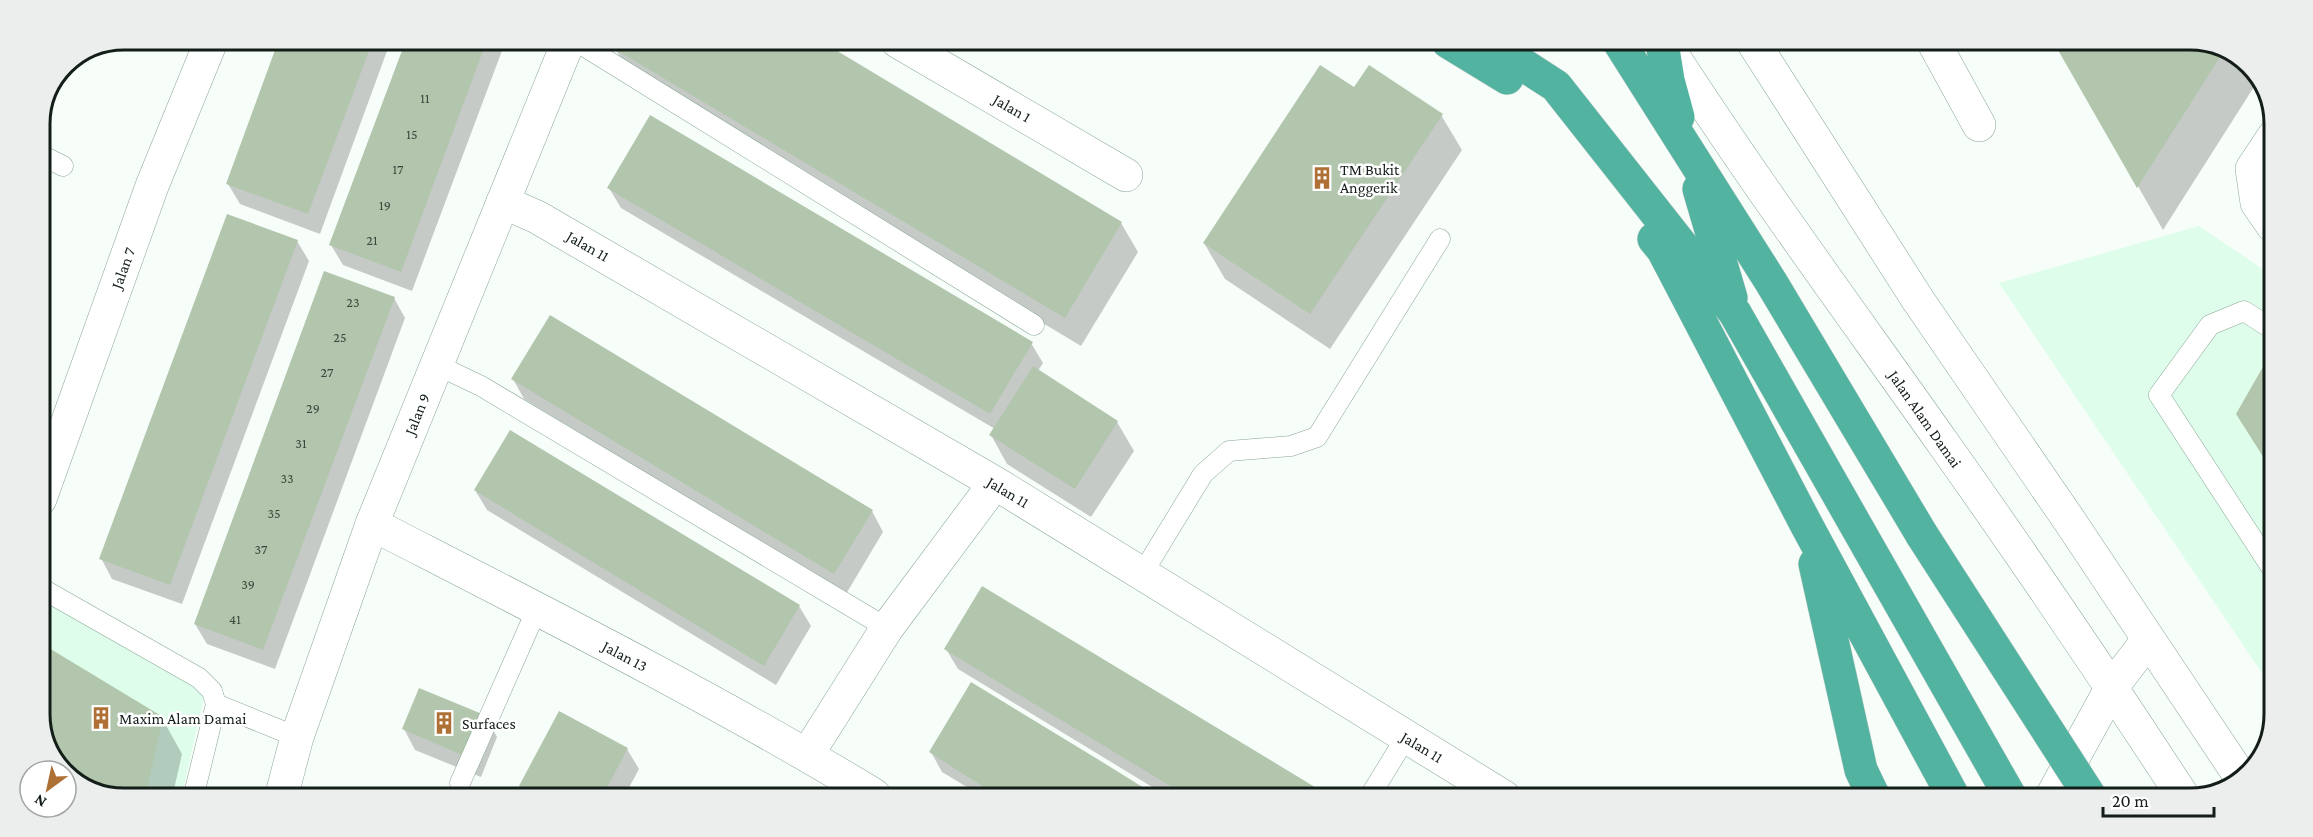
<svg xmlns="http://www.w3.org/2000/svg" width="2313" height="837" viewBox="0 0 2313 837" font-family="'Crimson Pro',serif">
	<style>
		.built { fill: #defeeb }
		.shadow { fill: #0003 }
		.building { fill: #b1c6ac }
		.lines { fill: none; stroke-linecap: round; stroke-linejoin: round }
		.lane-casing { stroke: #89a795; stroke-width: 21 }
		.street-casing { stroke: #89a795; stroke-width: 34 }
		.secondary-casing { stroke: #89a795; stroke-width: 34 }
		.highway-casing { stroke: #d5d6d5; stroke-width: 34 }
		.lane { stroke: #fff; stroke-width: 20 }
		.street { stroke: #fff; stroke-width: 33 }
		.secondary { stroke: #fff; stroke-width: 33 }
		.highway { stroke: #53b3a1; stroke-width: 33 }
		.highway-bridge-casing { stroke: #d5d6d5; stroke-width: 34; stroke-linecap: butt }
		.highway-bridge { stroke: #53b3a1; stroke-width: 33 }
		.labels { text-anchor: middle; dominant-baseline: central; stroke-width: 5; stroke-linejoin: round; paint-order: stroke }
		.number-label { font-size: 14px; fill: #3a483d }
		.street-label { font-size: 16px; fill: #131e18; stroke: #fff }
		.poi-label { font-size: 16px; fill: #131e18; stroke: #fff; text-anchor: start }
		.rim { fill: none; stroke: #131e18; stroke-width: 3 }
	</style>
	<rect width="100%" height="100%" fill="#f7fdf9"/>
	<path class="built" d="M 2199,226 L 2273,276 L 2270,685 L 1999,283 Z
		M 39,596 L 188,683 L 204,697 L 182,794 L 97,794 L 57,765 L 39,720 Z"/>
	<path class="shadow" d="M 281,39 L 391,40 L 320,234 L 240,204 L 228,184 Z
		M 407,40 L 506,40 L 412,291 L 343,265 L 331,245 Z
		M 2056,43 L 2216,43 L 2256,72 L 2259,79 L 2163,230 Z
		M 615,48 L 1121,223 L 1138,252 L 1081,346 L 632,77 Z
		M 1355,89 L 1441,115 L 1462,150 L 1330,349 L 1225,279 L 1204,243 Z
		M 609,188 L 1031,343 L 1043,363 L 1038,371 L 1117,422 L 1134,451 L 1091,517 L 1007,464 L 991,435 L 995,429 L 621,208 Z
		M 297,241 L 309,261 L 182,604 L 112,579 L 101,558 Z
		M 394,298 L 405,318 L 275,669 L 207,644 L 195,624 Z
		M 2265,367 L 2272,372 L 2271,469 L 2237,414 Z
		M 513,379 L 872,511 L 883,532 L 846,594 L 524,399 Z
		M 475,490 L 799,606 L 811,626 L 776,685 L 487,510 Z
		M 982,588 L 1325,796 L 1167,796 L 958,669 L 946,649 Z
		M 486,717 L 497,737 L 481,777 L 415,750 L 404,729 Z
		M 162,718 L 182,754 L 173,794 L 97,794 L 57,765 L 39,720 Z
		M 627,749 L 639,769 L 625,795 L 526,795 L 521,786 Z
		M 931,752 L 1154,796 L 980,795 L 942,772 Z"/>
	<path class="building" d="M 279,39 L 373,40 L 308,214 L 226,184 Z
		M 406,40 L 487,40 L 401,272 L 329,245 Z
		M 616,40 L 819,40 L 1122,222 L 1065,318 L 613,48 Z
		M 2054,43 L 2216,43 L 2225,49 L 2137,188 Z
		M 1320,65 L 1354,87 L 1369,65 L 1443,114 L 1310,314 L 1203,243 Z
		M 650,115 L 1033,342 L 990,414 L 607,188 Z
		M 227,214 L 298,240 L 170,585 L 99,559 Z
		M 324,271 L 395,297 L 263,650 L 194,624 Z
		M 550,315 L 873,510 L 834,574 L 511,379 Z
		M 2264,365 L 2272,370 L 2271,469 L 2236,414 Z
		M 1033,366 L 1118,421 L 1075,489 L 989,435 Z
		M 510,430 L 800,605 L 764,666 L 474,490 Z
		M 982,586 L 1305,781 L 1329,796 L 1187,796 L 1041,708 L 944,649 Z
		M 39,642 L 163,717 L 146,794 L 97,794 L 57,765 L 39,720 Z
		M 971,682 L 1099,760 L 1157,796 L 999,796 L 960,772 L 929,752 Z
		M 419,688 L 487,716 L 469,758 L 402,729 Z
		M 559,711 L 628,748 L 603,795 L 536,795 L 519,786 Z"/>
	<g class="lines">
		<g class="lane-casing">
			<path id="lane" d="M 574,40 L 1034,325
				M 39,154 L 63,166
				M 437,365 L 481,386 L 887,628
				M 2271,567 L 2159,395 L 2210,325 L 2244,311 L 2272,329
				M 1142,574 L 1203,474 L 1229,451 L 1291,446 L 1317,437 L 1440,239
				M 39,587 L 199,678 L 212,691 L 216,704 L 194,794
				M 216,704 L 297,737
				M 460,783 L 537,609
				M 1370,796 L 1406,737"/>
		</g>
		<g class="street-casing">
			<path id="street" d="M 897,41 L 1126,175
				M 1934,43 L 1979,125
				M 503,202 L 537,217 L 995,483 L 1504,797
				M 2273,226 L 2257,203 L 2252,169 L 2274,136
				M 40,499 L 152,186 L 212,39
				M 372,524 C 541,611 712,697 874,795
				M 807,755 L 887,628 L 995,483
				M 2051,798 L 2112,687 L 2148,640"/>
		</g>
		<g class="secondary-casing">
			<path id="secondary" d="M 1664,42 C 1752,179 1849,310 1943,443 C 2026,560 2106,678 2184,798
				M 1753,42 L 1918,300 L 2069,520 L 2242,779
				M 282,794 L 297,737 L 372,524 L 569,40"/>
		</g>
		<g class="highway-casing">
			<path id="highway" d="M 1448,42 L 1507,78
				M 1488,42 L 1556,86 L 1735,313 L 2011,798
				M 1619,42 L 1771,282 L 1922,535
				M 1662,42 L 1668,80 L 1678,117
				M 1699,189 L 1731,298
				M 1654,239 L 1663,250 L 1806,524 L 1954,798
				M 1815,564 L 1861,770 L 1874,797"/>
		</g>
		<use href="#lane" class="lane"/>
		<use href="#street" class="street"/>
		<use href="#secondary" class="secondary"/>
		<use href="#highway" class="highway"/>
		<g class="highway-bridge-casing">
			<path id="highway-bridge" d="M 1922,535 L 2091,798"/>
		</g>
		<use href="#highway-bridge" class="highway-bridge"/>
	</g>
	<defs>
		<g id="building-bare" transform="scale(1.8)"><path d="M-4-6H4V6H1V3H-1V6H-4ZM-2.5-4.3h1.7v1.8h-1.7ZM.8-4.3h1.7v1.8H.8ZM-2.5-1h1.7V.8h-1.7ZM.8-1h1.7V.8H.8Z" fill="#ae7035" stroke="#fff" stroke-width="2.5" paint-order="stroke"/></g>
	</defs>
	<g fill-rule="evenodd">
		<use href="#building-bare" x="1322" y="178"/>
		<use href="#building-bare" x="101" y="718"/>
		<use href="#building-bare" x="444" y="723"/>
	</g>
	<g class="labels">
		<g class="number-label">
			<text x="425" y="98">11</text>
			<text x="412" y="134">15</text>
			<text x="398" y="169">17</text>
			<text x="385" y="205">19</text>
			<text x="372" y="240">21</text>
			<text x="353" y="302">23</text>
			<text x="340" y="337">25</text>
			<text x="327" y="372">27</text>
			<text x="313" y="408">29</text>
			<text x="301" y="443">31</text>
			<text x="287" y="478">33</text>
			<text x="274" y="513">35</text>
			<text x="261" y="549">37</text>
			<text x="248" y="584">39</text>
			<text x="235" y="619">41</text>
		</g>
		<g class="street-label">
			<text transform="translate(1012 108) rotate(30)">Jalan 1</text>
			<text transform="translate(588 246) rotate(30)">Jalan 11</text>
			<text transform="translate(123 268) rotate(-70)">Jalan 7</text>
			<text transform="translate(417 414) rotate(-68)">Jalan 9</text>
			<text transform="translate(1925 419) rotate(55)">Jalan Alam Damai</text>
			<text transform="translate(1008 492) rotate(31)">Jalan 11</text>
			<text transform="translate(625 656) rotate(28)">Jalan 13</text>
			<text transform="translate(1422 747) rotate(31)">Jalan 11</text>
		</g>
		<g class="poi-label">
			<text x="1340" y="169">TM Bukit<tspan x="1340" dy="18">Anggerik</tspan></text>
			<text x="119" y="718">Maxim Alam Damai</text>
			<text x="462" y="723">Surfaces</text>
		</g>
	</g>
	<path d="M0 0H2313V837H0ZM124 50H2190A74 74 0 0 1 2264 124V714A74 74 0 0 1 2190 788H124A74 74 0 0 1 50 714V124A74 74 0 0 1 124 50Z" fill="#eceded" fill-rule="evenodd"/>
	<path class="rim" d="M124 50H2190A74 74 0 0 1 2264 124V714A74 74 0 0 1 2190 788H124A74 74 0 0 1 50 714V124A74 74 0 0 1 124 50Z"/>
	<g transform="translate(48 789) rotate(213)"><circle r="28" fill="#ffffff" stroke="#a1a5a3" stroke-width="1.5"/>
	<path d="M0-4.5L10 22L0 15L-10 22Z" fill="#ae7035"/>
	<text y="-9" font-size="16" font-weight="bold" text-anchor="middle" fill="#131e18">N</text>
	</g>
	<path d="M2103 807v9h111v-9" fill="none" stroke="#131e18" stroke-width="3"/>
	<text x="2112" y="807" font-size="18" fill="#131e18" stroke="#ffffff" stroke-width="4.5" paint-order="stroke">20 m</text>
</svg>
